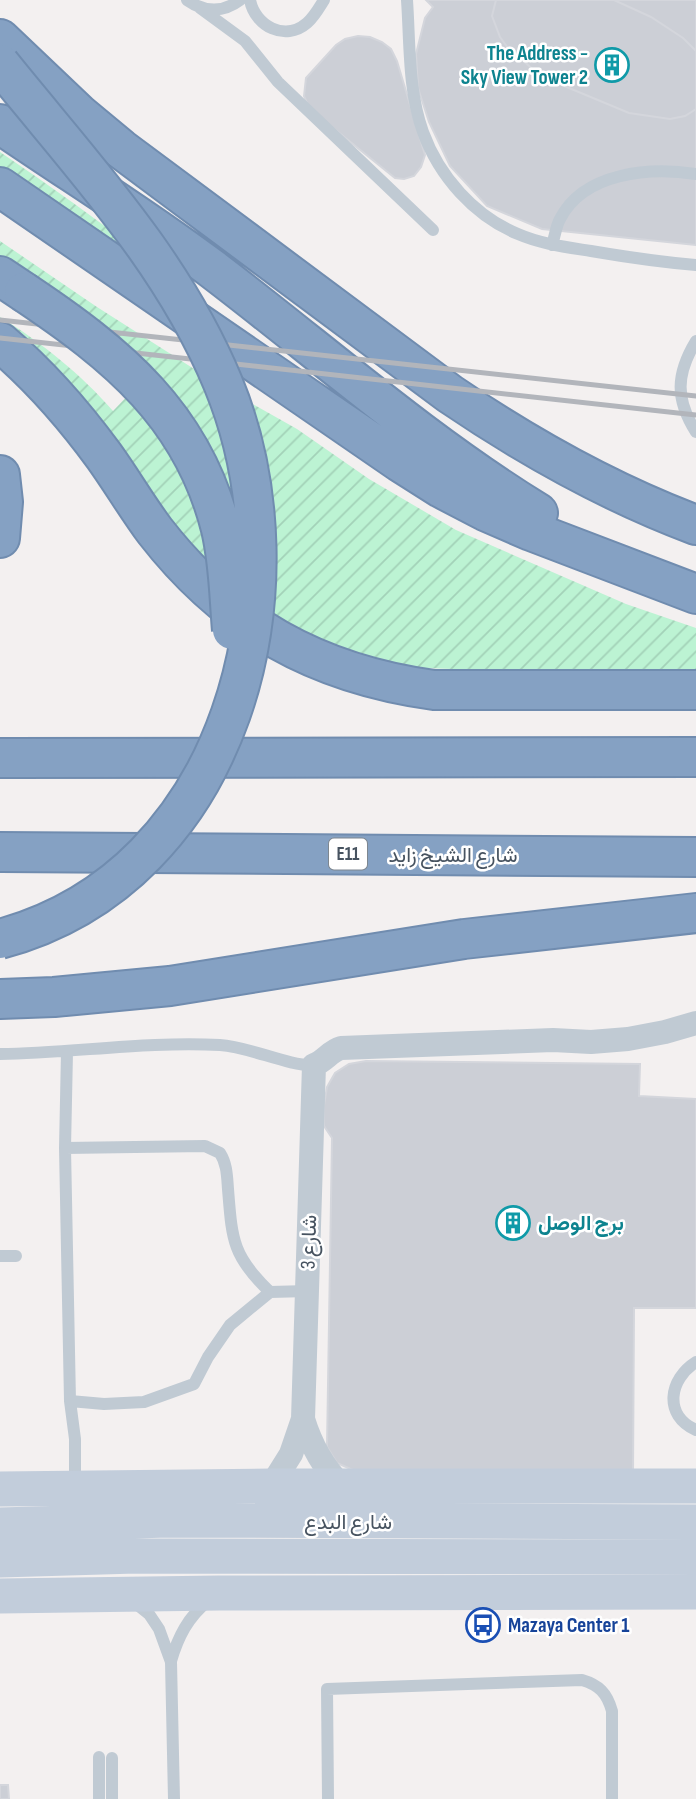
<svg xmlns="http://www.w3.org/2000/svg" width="696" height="1799" viewBox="0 0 696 1799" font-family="'Sofia Sans Condensed',Vazirmatn,sans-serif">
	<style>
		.garden { fill: url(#garden-furrows) }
		.building { fill: #cccfd6; stroke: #d4d6dc; stroke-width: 2 }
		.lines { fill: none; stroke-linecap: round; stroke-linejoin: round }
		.motorway-casing { stroke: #708caf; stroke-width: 42 }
		.service { stroke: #c0cad3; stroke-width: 12 }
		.minor { stroke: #c0cad3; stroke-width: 24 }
		.secondary { stroke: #c2cddb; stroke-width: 35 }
		.motorway { stroke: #85a1c3; stroke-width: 38 }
		.rail { stroke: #b2b5bb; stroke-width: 5 }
		.motorway-bridge-casing { stroke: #708caf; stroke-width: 42; stroke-linecap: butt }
		.motorway-bridge { stroke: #85a1c3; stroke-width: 38 }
		.labels { text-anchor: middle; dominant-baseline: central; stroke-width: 5; stroke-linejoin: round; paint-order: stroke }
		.shield { fill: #fff; stroke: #7e8790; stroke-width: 2 }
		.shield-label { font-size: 19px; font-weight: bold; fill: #475360 }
		.culture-label { font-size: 21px; font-weight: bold; fill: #0d838f; stroke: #fff; text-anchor: end }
		.street-label { font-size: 21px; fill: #475360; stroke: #fff }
		.transit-label { font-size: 21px; font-weight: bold; fill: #164399; stroke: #fff; text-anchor: start }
	</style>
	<defs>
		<pattern id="garden-furrows" width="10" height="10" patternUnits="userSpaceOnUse" patternTransform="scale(1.75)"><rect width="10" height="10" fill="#bcf3d3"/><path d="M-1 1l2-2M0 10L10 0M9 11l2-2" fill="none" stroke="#a3d2b8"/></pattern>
	</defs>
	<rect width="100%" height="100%" fill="#f3f0f0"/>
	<path class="garden" d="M 0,152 C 106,223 204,301 302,382 L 0,178 Z
		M 0,241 L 97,307 L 224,388 L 297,429 L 369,479 L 456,530 L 626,604 L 696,628 L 696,672 L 513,671 L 424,668 L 368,659 L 268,622 L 0,355 L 0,317 C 41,342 82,375 113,411 L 152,370 L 0,259 Z"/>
	<path class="building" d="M 426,0 L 696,0 L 696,245 L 542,229 L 487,206 L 450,166 L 429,122 L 418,88 L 416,54 L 425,18 L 433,7 Z
		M 496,0 L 614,0 L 651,17 L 683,38 L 696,51 L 696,109 L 685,116 L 670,119 L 629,113 L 557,83 L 535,71 L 508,48 L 500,37 L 492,16 Z
		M 358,36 L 370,37 L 382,42 L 391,49 L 397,61 L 425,155 L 421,167 L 414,176 L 404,179 L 395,178 L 312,111 L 307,103 L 304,96 L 306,78 L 336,45 L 345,39 Z
		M 366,1061 L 640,1064 L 639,1096 L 696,1099 L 696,1308 L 634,1308 L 633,1474 L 355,1471 L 337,1463 L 327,1447 L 332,1138 L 324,1126 L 324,1105 L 327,1087 L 335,1073 L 349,1064 Z
		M 0,1785 L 8,1785 L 9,1799 L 0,1799 Z"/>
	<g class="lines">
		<g class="motorway-casing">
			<path id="motorway" d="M 0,39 L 80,115 L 121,149 L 450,394 C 528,447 608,492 696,525
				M 0,124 C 70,172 143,217 211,268 C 319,350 421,441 538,513
				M 0,187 L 400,462 L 441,488 L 485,511 L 531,531 L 696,594
				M 0,276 L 24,292
				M 0,342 C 39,375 74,415 104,456 C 122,481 137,507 155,531 C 228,625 317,674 434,690 L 696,690
				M 0,475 L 3,502 L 0,538
				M 0,758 L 696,757
				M 0,852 L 696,857
				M 0,999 L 54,997 L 170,986 L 464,939 L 696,913"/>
		</g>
		<path class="service" d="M 187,0 C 204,12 223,13 240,0
			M 250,0 C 255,26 285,42 307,23 C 314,17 319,8 324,0
			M 407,0 C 410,43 408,91 423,132 C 439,176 474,216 518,234 C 541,244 566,247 591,251 C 626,257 661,262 696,265
			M 200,8 L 245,41 L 278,82 L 433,230
			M 552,245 C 555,236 556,226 560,219 C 584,172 650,167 696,174
			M 696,341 C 676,374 675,399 696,432
			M 0,1054 C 73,1053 147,1041 220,1045 C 251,1047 287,1066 314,1065
			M 65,1148 L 67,1052
			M 0,1256 L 16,1256
			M 696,1362 C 669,1379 663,1415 696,1430
			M 70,1401 L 65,1148 L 205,1146 L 220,1153 C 227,1164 227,1176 228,1189 C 232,1239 232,1256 270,1292
			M 75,1485 L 75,1439 L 70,1401 L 104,1404 L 144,1402 L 194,1384 L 208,1357 L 230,1325 L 270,1292 L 308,1291
			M 134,1602 L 149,1614 L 159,1629 L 171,1662 L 174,1799
			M 171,1661 C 178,1637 188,1617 208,1601
			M 112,1758 L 112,1799
			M 99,1799 L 99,1757
			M 328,1799 L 327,1689 L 582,1680 C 599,1685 607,1693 612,1711 L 612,1799"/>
		<path class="minor" d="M 303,1419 C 311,1445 322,1466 341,1485
			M 271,1486 L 291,1454 L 303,1419 L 314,1065 C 325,1061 330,1051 341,1048 L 553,1040 L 591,1042 L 628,1039 L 665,1032 L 696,1023"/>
		<path class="secondary" d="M 0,1489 L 271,1486 L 696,1486
			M 0,1525 L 168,1520 L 696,1522
			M 0,1560 L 136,1556 L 696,1557
			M 0,1596 L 219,1593 L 696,1592"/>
		<use href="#motorway" class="motorway"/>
		<path class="rail" d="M 0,320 L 696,396
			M 0,338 L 696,415"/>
		<g class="motorway-bridge-casing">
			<path id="motorway-bridge" d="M 0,64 C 82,166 172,260 223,383 C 307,587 234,876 0,939
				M 24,292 C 117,354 193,416 221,529 C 229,563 229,596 232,630"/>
		</g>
		<use href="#motorway-bridge" class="motorway-bridge"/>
	</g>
	<defs>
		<g id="building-ring" transform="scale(1.75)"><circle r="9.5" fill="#fff" stroke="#0f9aa8" stroke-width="1.5"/><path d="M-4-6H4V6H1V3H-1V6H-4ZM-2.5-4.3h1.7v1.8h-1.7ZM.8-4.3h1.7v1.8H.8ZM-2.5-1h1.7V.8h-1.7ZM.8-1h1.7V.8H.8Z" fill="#0f9aa8"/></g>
		<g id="bus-ring" transform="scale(1.75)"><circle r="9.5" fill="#fff" stroke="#1a4fb4" stroke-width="1.5"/><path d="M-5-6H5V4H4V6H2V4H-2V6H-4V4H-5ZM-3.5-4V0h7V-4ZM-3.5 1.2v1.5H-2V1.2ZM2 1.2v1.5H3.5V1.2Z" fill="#1a4fb4"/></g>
	</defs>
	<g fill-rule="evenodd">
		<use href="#building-ring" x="612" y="65"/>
		<use href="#building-ring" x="513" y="1223"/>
		<use href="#bus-ring" x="483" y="1625"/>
	</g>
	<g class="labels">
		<rect class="shield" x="329" y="838.5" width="38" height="31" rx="5"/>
		<g class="shield-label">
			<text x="348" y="854">E11</text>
		</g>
		<g class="culture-label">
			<text x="588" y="53">The Address -<tspan x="588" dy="24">Sky View Tower 2</tspan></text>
			<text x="538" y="1223" text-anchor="start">برج الوصل</text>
		</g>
		<g class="street-label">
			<text x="453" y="855">شارع الشيخ زايد</text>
			<text transform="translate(309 1242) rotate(-88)">شارع 3</text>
			<text x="348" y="1522">شارع البدع</text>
		</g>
		<g class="transit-label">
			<text x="508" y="1625">Mazaya Center 1</text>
		</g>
	</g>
</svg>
